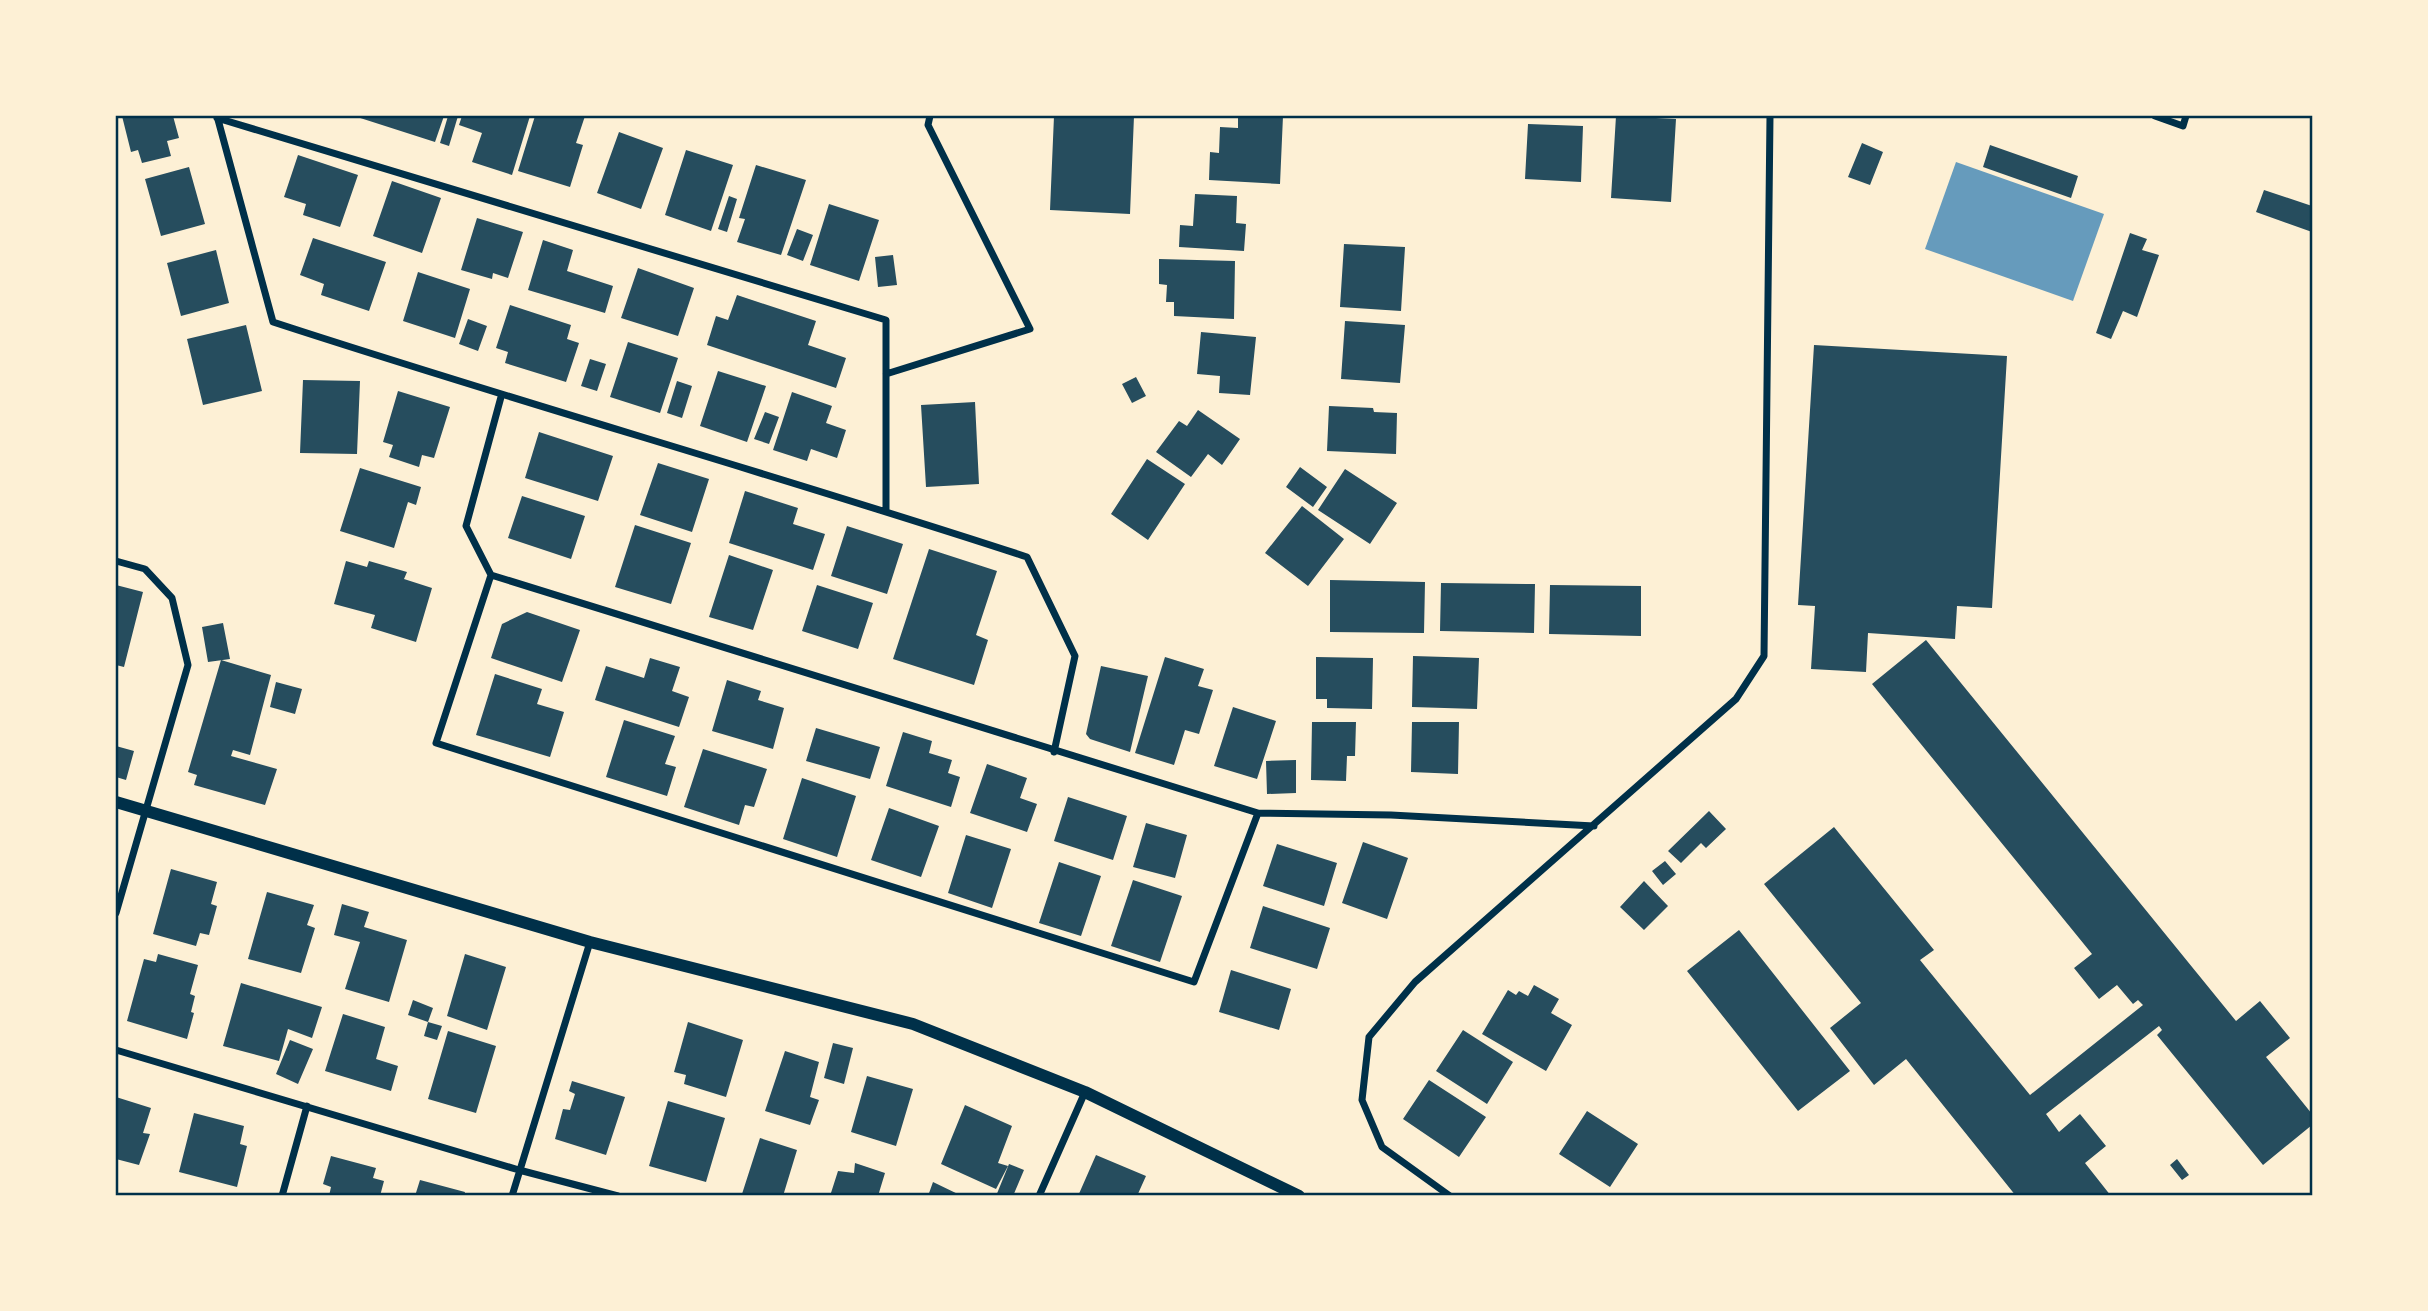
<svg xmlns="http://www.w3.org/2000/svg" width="2428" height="1311" viewBox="0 0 2428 1311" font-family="Commissioner,sans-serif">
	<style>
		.water { fill: #669bbc }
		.building { fill: #264d5e }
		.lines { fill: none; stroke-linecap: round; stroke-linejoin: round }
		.minor { stroke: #003049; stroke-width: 7 }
		.tertiary { stroke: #003049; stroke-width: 12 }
		.neatline { fill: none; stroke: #003049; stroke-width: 2.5 }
	</style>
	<rect width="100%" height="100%" fill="#fdf0d5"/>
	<path class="water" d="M 1956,162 L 2104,214 L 2073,301 L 1925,249 Z"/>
	<path class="building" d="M 122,116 L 173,116 L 179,138 L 167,141 L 171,156 L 142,163 L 138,150 L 131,152 Z
		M 354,116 L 444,116 L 435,142 Z
		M 448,116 L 458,116 L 449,146 L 440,143 Z
		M 462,116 L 530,116 L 512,175 L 472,162 L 482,133 L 459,125 Z
		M 535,116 L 585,116 L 576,143 L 583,145 L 570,187 L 518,171 Z
		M 1054,116 L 1134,116 L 1130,214 L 1050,210 Z
		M 1238,116 L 1283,116 L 1280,184 L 1209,180 L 1210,152 L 1219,153 L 1220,127 L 1238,128 Z
		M 1616,116 L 1676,119 L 1671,202 L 1611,198 Z
		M 1528,124 L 1583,126 L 1581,182 L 1525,179 Z
		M 619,132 L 663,148 L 641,209 L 597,193 Z
		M 1862,143 L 1883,152 L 1870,185 L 1848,177 Z
		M 1990,145 L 2078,176 L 2071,198 L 1983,167 Z
		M 686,150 L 733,165 L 711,231 L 665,215 Z
		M 298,155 L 358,175 L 340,227 L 303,215 L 306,204 L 284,197 Z
		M 756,165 L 806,180 L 781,255 L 737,242 L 745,219 L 739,218 Z
		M 189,167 L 205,224 L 161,236 L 145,179 Z
		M 392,181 L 441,198 L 422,253 L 373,236 Z
		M 2264,190 L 2312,206 L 2312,232 L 2256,212 Z
		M 1195,194 L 1237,196 L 1236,223 L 1246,224 L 1244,251 L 1179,247 L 1180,225 L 1193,226 Z
		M 729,196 L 737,199 L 727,232 L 718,229 Z
		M 829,204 L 879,220 L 859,281 L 810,265 Z
		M 477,218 L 523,232 L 508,278 L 493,273 L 492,279 L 461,270 Z
		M 797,229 L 813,235 L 803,261 L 787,255 Z
		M 2130,233 L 2147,239 L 2142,250 L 2159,255 L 2137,317 L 2123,311 L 2111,339 L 2096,333 Z
		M 313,238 L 386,262 L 369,311 L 321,295 L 324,284 L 300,275 Z
		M 543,240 L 573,250 L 567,271 L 613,286 L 605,313 L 528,290 Z
		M 1344,244 L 1405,247 L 1401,311 L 1340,307 Z
		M 216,250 L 229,303 L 181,316 L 167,263 Z
		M 893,255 L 897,285 L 878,287 L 875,257 Z
		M 1159,259 L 1235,261 L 1234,319 L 1174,316 L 1174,302 L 1166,302 L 1167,285 L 1159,284 Z
		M 638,268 L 694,288 L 678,336 L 621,318 Z
		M 418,272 L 470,289 L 455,338 L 403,321 Z
		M 737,295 L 816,321 L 808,345 L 846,358 L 836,388 L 707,345 L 716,316 L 728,320 Z
		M 510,305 L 571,325 L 567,339 L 579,343 L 566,382 L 505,363 L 508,352 L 496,348 Z
		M 468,319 L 487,326 L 478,351 L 459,344 Z
		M 1345,321 L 1405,325 L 1400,383 L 1341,379 Z
		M 246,325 L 262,391 L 203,405 L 187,339 Z
		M 1201,332 L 1256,337 L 1250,395 L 1219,393 L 1220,376 L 1197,374 Z
		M 628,342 L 678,358 L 660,413 L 610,397 Z
		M 1814,345 L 2007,356 L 1992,608 L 1957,606 L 1955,639 L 1868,633 L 1866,672 L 1811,669 L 1815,606 L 1798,605 Z
		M 590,359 L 606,364 L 597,391 L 581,386 Z
		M 718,371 L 766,386 L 747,442 L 700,426 Z
		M 1136,377 L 1146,396 L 1132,403 L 1122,384 Z
		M 303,380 L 360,381 L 357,454 L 300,453 Z
		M 677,381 L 692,386 L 682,418 L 667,413 Z
		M 398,391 L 450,407 L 434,458 L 422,455 L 419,467 L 389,457 L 393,445 L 383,442 Z
		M 792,392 L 832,406 L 826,423 L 846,430 L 837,458 L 811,449 L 807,461 L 773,450 Z
		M 975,402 L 979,484 L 926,487 L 921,405 Z
		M 1329,406 L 1373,408 L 1374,412 L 1397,413 L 1396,454 L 1327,451 Z
		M 1198,410 L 1240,439 L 1222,465 L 1208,454 L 1191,477 L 1156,452 L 1179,421 L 1187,426 Z
		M 765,412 L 779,417 L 769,444 L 754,439 Z
		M 539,432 L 613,456 L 598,501 L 525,478 Z
		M 1147,459 L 1185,484 L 1148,540 L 1111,514 Z
		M 658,463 L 709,479 L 692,532 L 640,515 Z
		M 1300,467 L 1327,487 L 1313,507 L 1286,487 Z
		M 360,468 L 421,487 L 416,505 L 408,502 L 394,548 L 340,531 Z
		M 1345,469 L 1397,503 L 1370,544 L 1318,510 Z
		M 745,491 L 798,508 L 793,524 L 825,534 L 813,570 L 729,543 Z
		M 522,496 L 585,516 L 571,559 L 508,538 Z
		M 1302,506 L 1344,539 L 1308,586 L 1265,553 Z
		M 635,525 L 691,543 L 671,604 L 615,587 Z
		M 847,526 L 903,544 L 887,594 L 831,576 Z
		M 929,549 L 997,571 L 976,635 L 988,640 L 974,685 L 893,659 Z
		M 729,555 L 773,570 L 753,630 L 709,617 Z
		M 346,561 L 367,567 L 369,561 L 407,572 L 404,579 L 432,588 L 416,642 L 371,628 L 375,615 L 334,604 Z
		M 1330,580 L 1425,582 L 1424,633 L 1330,632 Z
		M 1441,583 L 1535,584 L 1534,633 L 1440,631 Z
		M 116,585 L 143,592 L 124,667 L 116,665 Z
		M 817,585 L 873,603 L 858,649 L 802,631 Z
		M 1550,585 L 1641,586 L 1641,636 L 1549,634 Z
		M 527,612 L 580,630 L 562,682 L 491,658 L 502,624 Z
		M 223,623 L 230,659 L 208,662 L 202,627 Z
		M 1926,640 L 2236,1021 L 2260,1001 L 2290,1038 L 2266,1057 L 2312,1114 L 2312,1125 L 2263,1165 L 2157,1035 L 2162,1030 L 2159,1026 L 2046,1114 L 2059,1132 L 2080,1114 L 2106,1146 L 2085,1163 L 2111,1196 L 2016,1196 L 1906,1059 L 1874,1085 L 1830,1028 L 1861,1003 L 1764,884 L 1834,827 L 1934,950 L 1920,960 L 2030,1095 L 2143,1005 L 2138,1000 L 2133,1004 L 2117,985 L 2099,999 L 2074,968 L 2092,954 L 1872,684 Z
		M 1413,656 L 1479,658 L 1477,709 L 1412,707 Z
		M 1165,657 L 1204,669 L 1198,686 L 1213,690 L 1199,734 L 1185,730 L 1174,765 L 1135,753 Z
		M 1316,657 L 1373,658 L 1372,709 L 1327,708 L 1327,699 L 1316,699 Z
		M 650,658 L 680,667 L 672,691 L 689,697 L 679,727 L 595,700 L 606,666 L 644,678 Z
		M 221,660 L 271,675 L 250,755 L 233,750 L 231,756 L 277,769 L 265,805 L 194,785 L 197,775 L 188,772 Z
		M 1101,666 L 1148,676 L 1130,752 L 1090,739 L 1086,734 Z
		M 495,674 L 542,689 L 537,704 L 564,712 L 550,757 L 476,735 Z
		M 727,680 L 761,691 L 758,700 L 784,708 L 773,749 L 712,731 Z
		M 276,682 L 302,689 L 295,714 L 270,707 Z
		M 1233,707 L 1276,721 L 1257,779 L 1214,766 Z
		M 624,720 L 675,736 L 665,764 L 676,767 L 667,796 L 606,777 Z
		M 1312,722 L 1356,722 L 1355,756 L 1347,756 L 1346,781 L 1311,780 Z
		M 1412,722 L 1459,722 L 1458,774 L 1411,772 Z
		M 816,728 L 880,747 L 870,779 L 806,761 Z
		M 903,732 L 932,741 L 929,753 L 952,760 L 948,773 L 960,777 L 951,807 L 886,786 Z
		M 116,746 L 134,751 L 126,780 L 116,777 Z
		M 703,749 L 767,769 L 754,807 L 745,805 L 739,825 L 684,807 Z
		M 1296,760 L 1296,793 L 1267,794 L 1266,761 Z
		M 987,764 L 1027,778 L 1020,798 L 1037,804 L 1027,832 L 970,813 Z
		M 802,778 L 856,796 L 837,857 L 783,839 Z
		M 1068,797 L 1127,816 L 1113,860 L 1054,841 Z
		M 889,808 L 939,826 L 921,877 L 871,860 Z
		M 1709,811 L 1726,829 L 1706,848 L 1701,843 L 1681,863 L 1668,851 Z
		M 1146,823 L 1187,835 L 1175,878 L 1133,867 Z
		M 966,835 L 1011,849 L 992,908 L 948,893 Z
		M 1363,842 L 1408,858 L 1387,919 L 1342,903 Z
		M 1277,844 L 1337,863 L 1324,906 L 1263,886 Z
		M 1665,861 L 1676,874 L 1663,885 L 1652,871 Z
		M 1059,862 L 1101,876 L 1081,936 L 1039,923 Z
		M 171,869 L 217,882 L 211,904 L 217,906 L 209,935 L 200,933 L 196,946 L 153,934 Z
		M 1133,880 L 1182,896 L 1160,962 L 1111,946 Z
		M 1644,881 L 1668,906 L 1644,930 L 1620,907 Z
		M 267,892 L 314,905 L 307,925 L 315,928 L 301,973 L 248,959 Z
		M 342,904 L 369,912 L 364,927 L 407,940 L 389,1002 L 345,989 L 360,942 L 334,935 Z
		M 1263,906 L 1330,928 L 1317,969 L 1250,948 Z
		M 1739,930 L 1850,1071 L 1798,1111 L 1687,971 Z
		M 158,954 L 198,965 L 190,994 L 195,996 L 191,1012 L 194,1013 L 187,1039 L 127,1021 L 144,959 L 156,962 Z
		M 465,954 L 506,967 L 487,1030 L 447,1016 Z
		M 1231,970 L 1291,989 L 1279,1030 L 1219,1012 Z
		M 241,983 L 322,1007 L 312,1038 L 288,1029 L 279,1061 L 223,1046 Z
		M 1534,985 L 1559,999 L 1551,1013 L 1572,1025 L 1546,1071 L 1482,1034 L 1508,990 L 1516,995 L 1519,991 L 1528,996 Z
		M 413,1000 L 433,1008 L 428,1022 L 408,1015 Z
		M 343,1014 L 385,1027 L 376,1059 L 398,1066 L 391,1091 L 325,1071 Z
		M 428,1022 L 442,1026 L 437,1040 L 424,1036 Z
		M 688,1022 L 743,1040 L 726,1097 L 684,1084 L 686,1075 L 674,1072 Z
		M 1463,1030 L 1513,1062 L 1487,1104 L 1436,1071 Z
		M 448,1031 L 496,1046 L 476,1113 L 428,1099 Z
		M 290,1040 L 313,1049 L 298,1084 L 276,1074 Z
		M 833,1043 L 853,1048 L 844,1084 L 824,1078 Z
		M 785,1051 L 819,1062 L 810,1097 L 819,1100 L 810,1125 L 765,1111 Z
		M 867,1076 L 913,1089 L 896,1146 L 851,1132 Z
		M 1429,1080 L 1486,1117 L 1459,1157 L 1403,1119 Z
		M 572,1081 L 625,1097 L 606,1155 L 555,1139 L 563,1109 L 570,1110 L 575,1094 L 569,1091 Z
		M 116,1097 L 151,1108 L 143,1133 L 150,1134 L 139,1165 L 116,1159 Z
		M 668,1101 L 725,1118 L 706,1182 L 649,1166 Z
		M 965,1105 L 1012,1126 L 998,1163 L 1008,1166 L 996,1189 L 941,1164 Z
		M 1587,1111 L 1638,1144 L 1610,1187 L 1559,1154 Z
		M 194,1113 L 244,1126 L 240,1144 L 247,1146 L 237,1187 L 179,1172 Z
		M 760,1138 L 797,1150 L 783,1196 L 742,1194 Z
		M 1096,1155 L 1146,1176 L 1137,1196 L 1078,1196 Z
		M 331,1156 L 376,1168 L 373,1178 L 384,1181 L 380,1196 L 329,1196 L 331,1187 L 323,1184 Z
		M 2177,1159 L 2189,1175 L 2182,1180 L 2170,1165 Z
		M 855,1163 L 885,1173 L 878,1196 L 830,1196 L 838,1171 L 854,1173 Z
		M 1009,1164 L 1024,1170 L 1013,1196 L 996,1196 Z
		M 420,1180 L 465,1192 L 464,1196 L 415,1196 Z
		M 933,1182 L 962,1196 L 928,1196 Z"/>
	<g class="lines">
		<path class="minor" d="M 217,116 L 273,322 C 524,404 777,475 1027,557 L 1075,656 L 1054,752
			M 2155,116 L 2183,126 L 2186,116
			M 217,118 L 886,320 L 886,510
			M 886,374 L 1030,329 L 928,125 L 930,116
			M 501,397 L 466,526 L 491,575 L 1258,813 L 1391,815 L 1594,826
			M 116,561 L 145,569 L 172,598 L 188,665 L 116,913
			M 491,575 L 436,743 L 1194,982 L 1258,813
			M 116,1050 L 519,1170 L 618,1196
			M 282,1196 L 307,1106
			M 512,1196 L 590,942
			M 1039,1196 L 1085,1092
			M 1450,1196 L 1382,1147 L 1362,1100 L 1369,1037 L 1415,982 L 1736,699 L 1764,656 L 1770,116"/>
		<path class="tertiary" d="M 116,802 L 590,942 L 913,1024 L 1085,1092 L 1299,1196"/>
	</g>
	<rect width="2428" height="1311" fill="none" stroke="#fdf0d5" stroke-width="234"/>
	<rect x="117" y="117" width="2194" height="1077" class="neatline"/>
</svg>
